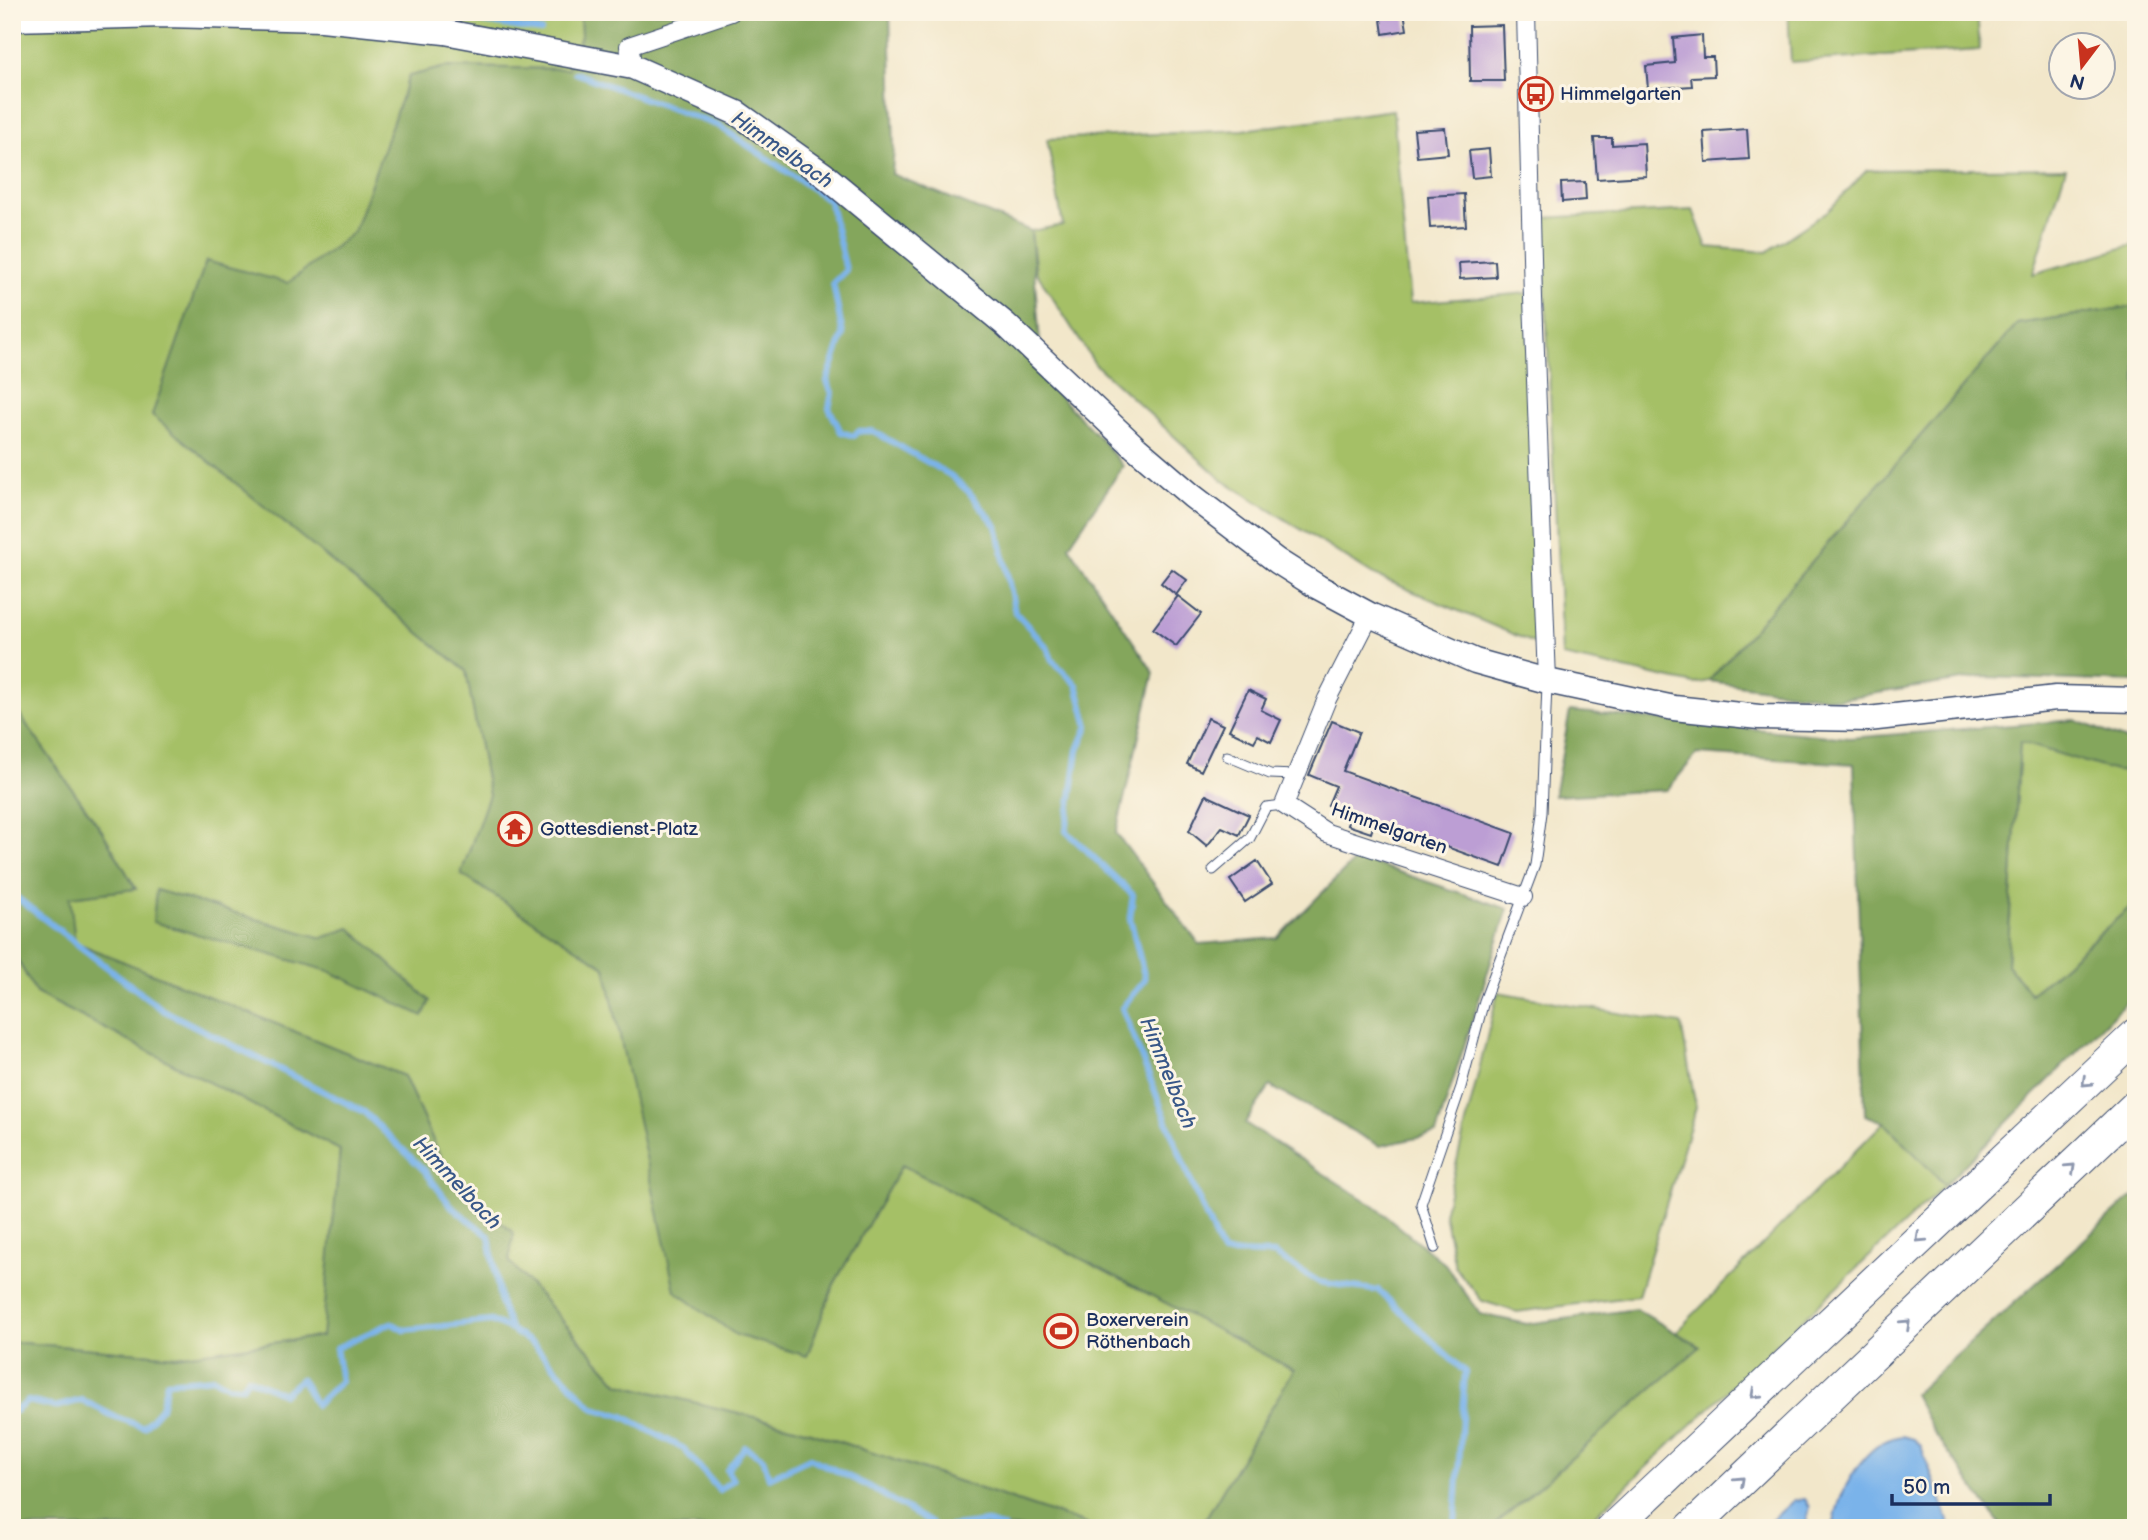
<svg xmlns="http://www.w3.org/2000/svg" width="2148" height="1540" viewBox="0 0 2148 1540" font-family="'Balsamiq Sans',sans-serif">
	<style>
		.green { fill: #a5c066; stroke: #607862; stroke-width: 2 }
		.forest { fill: #84a65b; stroke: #506a5c; stroke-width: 2 }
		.water { fill: #7ab3ea; stroke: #4a71a4; stroke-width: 2 }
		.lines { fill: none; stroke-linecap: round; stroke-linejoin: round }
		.stream { stroke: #7ab3ea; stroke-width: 6 }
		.building { fill: #bc9ed4 }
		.lane-casing { stroke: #3b4b6e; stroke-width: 11 }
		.street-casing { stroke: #3b4b6e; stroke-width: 20 }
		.secondary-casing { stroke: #3b4b6e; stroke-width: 27 }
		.highway-casing { stroke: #3b4b6e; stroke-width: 34 }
		.lane { stroke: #fff; stroke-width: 9 }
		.street { stroke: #fff; stroke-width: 18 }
		.secondary { stroke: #fff; stroke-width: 24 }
		.highway { stroke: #fff; stroke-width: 32 }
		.oneway { stroke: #8d97ae }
		.labels { text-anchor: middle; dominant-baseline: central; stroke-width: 6; stroke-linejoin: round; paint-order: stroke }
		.poi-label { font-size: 19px; fill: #1b2f5e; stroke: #fcf5e5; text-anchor: start }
		.street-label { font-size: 19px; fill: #1b2f5e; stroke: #fcf5e5 }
		.water-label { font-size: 21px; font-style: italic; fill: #385788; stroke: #fcf5e5 }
	</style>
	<rect width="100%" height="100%" fill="#fcf5e5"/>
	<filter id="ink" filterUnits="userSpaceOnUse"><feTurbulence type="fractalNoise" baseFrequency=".0143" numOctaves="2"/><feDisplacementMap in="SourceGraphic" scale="14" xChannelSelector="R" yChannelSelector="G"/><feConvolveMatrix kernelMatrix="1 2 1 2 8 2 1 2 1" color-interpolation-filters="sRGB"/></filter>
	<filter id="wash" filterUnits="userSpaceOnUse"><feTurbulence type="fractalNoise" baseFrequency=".00686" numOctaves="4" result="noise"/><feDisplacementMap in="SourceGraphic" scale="28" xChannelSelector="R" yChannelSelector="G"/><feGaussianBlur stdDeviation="1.57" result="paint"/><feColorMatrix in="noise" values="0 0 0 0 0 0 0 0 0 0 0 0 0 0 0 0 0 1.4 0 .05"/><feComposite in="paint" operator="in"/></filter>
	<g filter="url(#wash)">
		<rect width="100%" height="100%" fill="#f2e7ca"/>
		<path class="green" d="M 12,12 L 580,12 L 581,36 L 568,69 L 446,67 L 409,76 L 354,232 L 288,283 L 153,415 L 466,671 L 489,795 L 461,874 L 605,967 L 635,1102 L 807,1355 L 834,1284 L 902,1165 L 1294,1370 L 1200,1528 L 1098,1528 L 795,1427 L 619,1384 L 509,1261 L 513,1233 L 450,1178 L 404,1076 L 74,942 L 69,897 L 136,889 L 102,831 L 12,704 Z
			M 1788,12 L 1977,12 L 1980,50 L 1791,62 Z
			M 1393,110 L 1410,303 L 1527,293 L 1536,644 L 1372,574 L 1221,479 L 1095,364 L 1036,272 L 1031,231 L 1063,225 L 1047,139 L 1243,130 Z
			M 2066,168 L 2033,274 L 2136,244 L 2136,306 L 2017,324 L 1709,681 L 1695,684 L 1562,656 L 1542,218 L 1693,210 L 1707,247 L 1767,252 L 1829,210 L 1867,170 Z
			M 2020,741 L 2115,770 L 2136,772 L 2136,902 L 2031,994 L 2007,965 Z
			M 12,950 L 36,993 L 340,1150 L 323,1336 L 176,1356 L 12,1342 Z
			M 1498,992 L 1681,1024 L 1696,1107 L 1638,1296 L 1517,1312 L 1482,1301 L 1455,1267 L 1444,1214 Z
			M 1884,1122 L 1945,1185 L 1582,1528 L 1491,1528 L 1700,1347 L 1676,1332 Z"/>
		<path class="forest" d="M 580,12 L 890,12 L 894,148 L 892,174 L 1031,231 L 1043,380 L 1101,439 L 1123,466 L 1069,546 L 1154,673 L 1116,833 L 1199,944 L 1277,938 L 1357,858 L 1508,909 L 1436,1134 L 1380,1146 L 1270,1086 L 1245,1123 L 1374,1206 L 1445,1264 L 1480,1314 L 1527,1324 L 1636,1309 L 1700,1347 L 1491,1528 L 1200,1528 L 1294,1370 L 902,1165 L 834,1284 L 807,1356 L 736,1335 L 675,1291 L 605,967 L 461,874 L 489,795 L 466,671 L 152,415 L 206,261 L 288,283 L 354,232 L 409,76 L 446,67 L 568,69 L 581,36 Z
			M 2136,306 L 2136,682 L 1982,677 L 1839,699 L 1709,681 L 2017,324 Z
			M 12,704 L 102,831 L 136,889 L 70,897 L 75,942 L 404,1076 L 450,1178 L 514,1233 L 509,1261 L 619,1384 L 795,1427 L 1098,1528 L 12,1528 L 12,1342 L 176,1356 L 322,1336 L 340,1150 L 36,993 L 12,950 Z
			M 1570,711 L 1849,738 L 2075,720 L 2136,744 L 2136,772 L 2115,771 L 2020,742 L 2007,965 L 2031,994 L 2136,902 L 2136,992 L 1945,1185 L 1884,1122 L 1865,1115 L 1854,764 L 1697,754 L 1667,790 L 1554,796 Z
			M 156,890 L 322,938 L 350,928 L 430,1001 L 423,1016 L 329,971 L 153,922 Z
			M 2136,1196 L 2136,1528 L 2003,1528 L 1935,1434 L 1914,1394 L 2129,1199 Z"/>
		<path class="water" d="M 1902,1436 L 1914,1439 L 1921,1446 L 1951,1528 L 1833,1528 C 1838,1493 1863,1441 1902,1436 Z
			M 1805,1499 L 1810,1507 L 1805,1528 L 1763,1528 L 1794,1500 Z"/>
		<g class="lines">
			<path class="stream" d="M 423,12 L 541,31
				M 575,73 L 719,126 L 829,200 L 846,270 L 833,283 L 843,335 L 827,381 L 832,393 L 829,408 L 841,432 L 854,436 L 858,431 L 873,431 L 950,475 L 968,491 L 997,526 L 1015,612 L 1047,647 L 1052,660 L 1077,685 L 1088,726 L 1078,750 L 1066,831 L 1133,895 L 1130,918 L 1145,979 L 1122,1008 L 1189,1177 L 1222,1253 L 1274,1254 L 1319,1282 L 1373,1290
				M 12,894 L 163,1010 L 364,1112 L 424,1170 L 451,1206 L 489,1236 L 501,1305 L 511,1330 L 533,1344 L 593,1408 L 623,1416 L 684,1449 L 719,1490 L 733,1480 L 727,1470 L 745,1447 L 763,1458 L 769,1478 L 810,1458 L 866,1485 L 939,1528 L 986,1522 L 1004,1528
				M 1378,1290 L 1465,1372 L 1455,1523 L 1447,1528
				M 12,1408 L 15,1411 L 28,1401 L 55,1407 L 82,1400 L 113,1416 L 144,1427 L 161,1408 L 167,1382 L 214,1378 L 228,1386 L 242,1387 L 248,1378 L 283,1394 L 301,1379 L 316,1405 L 341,1381 L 336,1348 L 391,1323 L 404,1330 L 491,1321 L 511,1330"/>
		</g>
		<g id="blocks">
			<path class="building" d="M 1380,12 L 1404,12 L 1407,30 L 1383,34 Z
				M 1502,25 L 1504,81 L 1470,81 L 1469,26 Z
				M 1702,35 L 1703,57 L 1713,57 L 1714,76 L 1691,77 L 1692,86 L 1648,89 L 1646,66 L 1675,63 L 1673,38 Z
				M 1445,128 L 1448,154 L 1417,157 L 1414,130 Z
				M 1747,129 L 1749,159 L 1706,162 L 1704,132 Z
				M 1594,138 L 1612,138 L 1612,145 L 1644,143 L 1646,176 L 1597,179 Z
				M 1489,149 L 1491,176 L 1472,178 L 1469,151 Z
				M 1585,182 L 1586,200 L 1562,202 L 1561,183 Z
				M 1464,194 L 1466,226 L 1430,228 L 1428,196 Z
				M 1495,261 L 1496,277 L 1460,279 L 1459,263 Z
				M 1172,569 L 1187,580 L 1176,595 L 1161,583 Z
				M 1178,596 L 1201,614 L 1176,646 L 1153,629 Z
				M 1248,690 L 1266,699 L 1261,710 L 1281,720 L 1271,742 L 1258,735 L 1254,742 L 1229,730 Z
				M 1208,718 L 1223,725 L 1201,771 L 1187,764 Z
				M 1332,721 L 1359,732 L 1343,771 L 1514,833 L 1502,867 L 1375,821 L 1371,833 L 1347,825 L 1351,814 L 1328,805 L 1336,786 L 1309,775 Z
				M 1206,795 L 1249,815 L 1239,835 L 1222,827 L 1207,846 L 1189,831 Z
				M 1257,861 L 1272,884 L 1245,902 L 1230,880 Z"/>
		</g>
	</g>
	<g filter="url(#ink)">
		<use href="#blocks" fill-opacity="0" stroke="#3b4b6e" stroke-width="2"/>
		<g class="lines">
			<g class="lane-casing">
				<path id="lane" d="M 1227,756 L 1270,774 L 1295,775
					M 1213,870 L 1250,838 L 1266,807 L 1284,805
					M 1435,1248 L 1421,1204 L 1461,1087 L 1484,1001 L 1535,865 L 1542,813 L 1547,684"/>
			</g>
			<g class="street-casing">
				<path id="street" d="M 1526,12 L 1533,298 L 1547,681
					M 633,67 L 629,46 L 731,12
					M 1370,615 L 1327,699 L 1284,805 L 1327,833 L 1523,897"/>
			</g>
			<g class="secondary-casing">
				<path id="secondary" d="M 12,19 L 165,15 L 322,19 L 445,32 L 633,67 L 737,113 L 823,174 L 1005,324 L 1136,448 L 1192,496 L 1277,561 L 1318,587 L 1370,615 L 1475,661 L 1547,681 L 1674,708 L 1759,717 L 1868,719 L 2056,698 L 2136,700"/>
			</g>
			<g class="highway-casing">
				<path id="highway" d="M 1613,1528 L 2136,1035
					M 1691,1528 L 2136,1106"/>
			</g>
			<use href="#lane" class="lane"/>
			<use href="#street" class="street"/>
			<use href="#secondary" class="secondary"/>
			<use href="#highway" class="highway"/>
		</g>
		<defs><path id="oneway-chevron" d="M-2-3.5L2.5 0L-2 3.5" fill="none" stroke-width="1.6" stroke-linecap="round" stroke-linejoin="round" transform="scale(1.75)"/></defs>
		<g class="oneway">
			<use href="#oneway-chevron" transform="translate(2086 1082) rotate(137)"/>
			<use href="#oneway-chevron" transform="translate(2071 1168) rotate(-43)"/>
			<use href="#oneway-chevron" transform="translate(1920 1238) rotate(137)"/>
			<use href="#oneway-chevron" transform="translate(1906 1324) rotate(-43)"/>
			<use href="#oneway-chevron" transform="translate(1755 1394) rotate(137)"/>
			<use href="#oneway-chevron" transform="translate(1740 1481) rotate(-43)"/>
		</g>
	</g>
	<defs>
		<g id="bus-ring" transform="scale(1.75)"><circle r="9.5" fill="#fcf5e5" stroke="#c8321e" stroke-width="1.5"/><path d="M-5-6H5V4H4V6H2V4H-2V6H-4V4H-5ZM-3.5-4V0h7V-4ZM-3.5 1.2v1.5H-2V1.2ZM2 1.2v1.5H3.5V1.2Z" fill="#c8321e"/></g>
		<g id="temple-ring" transform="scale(1.75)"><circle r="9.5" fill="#fcf5e5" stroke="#c8321e" stroke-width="1.5"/><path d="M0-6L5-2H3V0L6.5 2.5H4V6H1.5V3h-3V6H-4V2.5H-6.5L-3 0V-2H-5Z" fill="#c8321e"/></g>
		<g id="stadium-ring" transform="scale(1.75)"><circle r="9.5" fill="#fcf5e5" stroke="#c8321e" stroke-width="1.5"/><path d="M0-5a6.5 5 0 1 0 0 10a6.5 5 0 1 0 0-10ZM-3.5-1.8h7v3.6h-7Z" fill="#c8321e"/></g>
	</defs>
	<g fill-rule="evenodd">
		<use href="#bus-ring" x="1536" y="94"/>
		<use href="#temple-ring" x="515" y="829"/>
		<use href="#stadium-ring" x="1061" y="1331"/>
	</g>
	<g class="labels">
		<g class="poi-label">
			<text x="1560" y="94">Himmelgarten</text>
			<text x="540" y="829">Gottesdienst-Platz</text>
			<text x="1086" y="1320">Boxerverein<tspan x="1086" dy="22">Röthenbach</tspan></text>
		</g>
		<g class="street-label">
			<text transform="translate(1389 829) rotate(19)">Himmelgarten</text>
		</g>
		<g class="water-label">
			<text transform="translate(782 150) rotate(35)">Himmelbach</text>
			<text transform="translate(1168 1073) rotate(68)">Himmelbach</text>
			<text transform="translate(457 1183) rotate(47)">Himmelbach</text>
		</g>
	</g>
	<rect width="2148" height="1540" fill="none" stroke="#fcf5e5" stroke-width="42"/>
	<g transform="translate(2082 66) rotate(196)"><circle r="33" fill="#fcf5e5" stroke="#a2a6af" stroke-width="2"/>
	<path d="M0-5L12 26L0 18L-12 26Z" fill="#c8321e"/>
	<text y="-10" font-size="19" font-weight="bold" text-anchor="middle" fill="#1b2f5e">N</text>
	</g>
	<path d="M1892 1494v10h158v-10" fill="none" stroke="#1b2f5e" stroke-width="3.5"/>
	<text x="1903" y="1494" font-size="21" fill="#1b2f5e" stroke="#fcf5e5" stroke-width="5" paint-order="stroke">50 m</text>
</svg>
